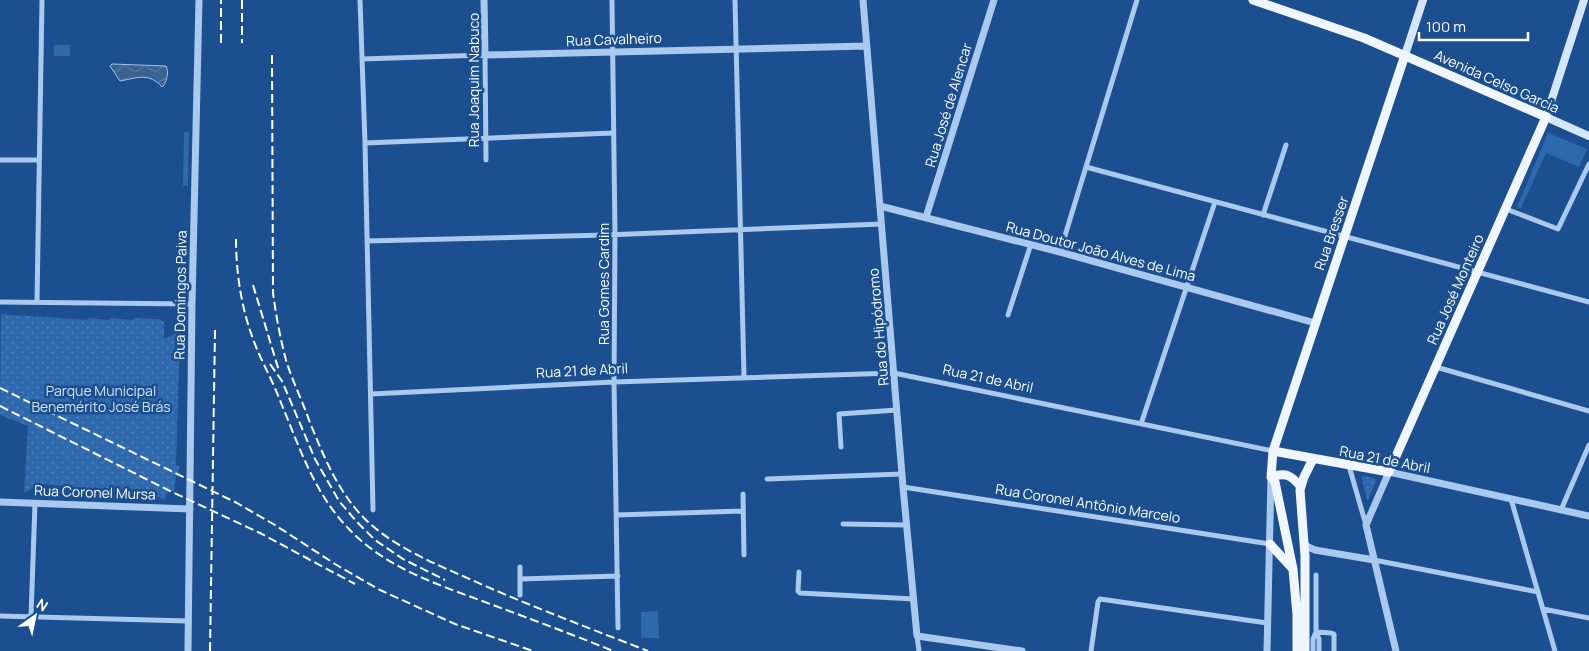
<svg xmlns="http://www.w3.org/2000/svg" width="1589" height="651" viewBox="0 0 1589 651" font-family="Manrope,sans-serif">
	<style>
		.green { fill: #2e69ad }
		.park { fill: url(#park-dots) }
		.water { fill: url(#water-waves); stroke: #9cc4f0 }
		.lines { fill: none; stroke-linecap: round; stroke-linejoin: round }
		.minor { stroke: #a9c9ee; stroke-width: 5 }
		.tertiary { stroke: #a9c9ee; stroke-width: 7 }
		.secondary { stroke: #d6e6fa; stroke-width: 8 }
		.primary { stroke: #f0f6ff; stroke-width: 9 }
		.rail { stroke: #fff; stroke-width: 2; stroke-dasharray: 9 4; stroke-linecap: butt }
		.labels { text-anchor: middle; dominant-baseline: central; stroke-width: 5; stroke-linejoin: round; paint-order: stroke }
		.street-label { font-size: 14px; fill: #fff; stroke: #1b4f8f }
		.park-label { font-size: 14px; fill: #cfe3fa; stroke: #1b4f8f }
	</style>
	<defs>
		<pattern id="park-dots" width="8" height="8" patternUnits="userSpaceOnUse" patternTransform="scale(1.25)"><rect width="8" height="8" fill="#2e69ad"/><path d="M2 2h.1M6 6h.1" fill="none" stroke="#4d80b9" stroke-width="1.8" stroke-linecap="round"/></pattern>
		<pattern id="water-waves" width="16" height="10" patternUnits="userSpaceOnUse" patternTransform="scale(1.25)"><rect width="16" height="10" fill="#3c6290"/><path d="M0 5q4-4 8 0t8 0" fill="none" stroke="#597aa1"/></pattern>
	</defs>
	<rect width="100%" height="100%" fill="#1b4f8f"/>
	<path class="green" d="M 54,45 L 70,45 L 70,56 L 54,56 Z
		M 184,132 L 189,132 L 188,186 L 183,186 Z
		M 1548,133 L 1587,149 L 1579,167 L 1546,153 L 1521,208 L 1517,207 Z
		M 658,611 L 659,638 L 641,638 L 641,612 Z"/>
	<path class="park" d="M 1,314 L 86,320 L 89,318 L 108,320 L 111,318 L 132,320 L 135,318 L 159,319 L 164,322 L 164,339 L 180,332 L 176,465 L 180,467 L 176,477 L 174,492 L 169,490 L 164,500 L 143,489 L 135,492 L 40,484 L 24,493 L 28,426 L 0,415 Z
		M 1361,475 L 1377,479 L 1368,500 L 1367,499 Z"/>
	<path class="water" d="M 112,64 L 166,66 C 169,72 167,79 164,85 L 162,87 C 149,72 137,78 120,81 L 110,66 Z"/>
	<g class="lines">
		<path class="minor" d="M 360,0 L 365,143 L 373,510
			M 612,0 L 615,234 L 614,382 L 618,628
			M 735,0 L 744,377
			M 362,59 L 485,55 L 486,160
			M 365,143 L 613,133
			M 0,160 L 39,160
			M 1086,167 L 1589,302
			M 1506,209 L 1558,229 L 1589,164
			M 1263,215 L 1286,145
			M 367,241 L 605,235 L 882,224
			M 1060,252 L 1137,0
			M 0,302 L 192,304
			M 37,302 L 42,0
			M 1008,315 L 1031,244
			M 1436,367 L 1589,411
			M 371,394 L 614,382 L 894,373 L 1273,451
			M 1141,424 L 1215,202
			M 841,447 L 839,414 L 897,410
			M 1349,466 L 1366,525
			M 767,479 L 902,474
			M 903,487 L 1270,544
			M 743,494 L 744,555
			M 1511,499 L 1555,651
			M 1561,510 L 1589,445
			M 616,515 L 743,511
			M 843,524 L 907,525
			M 1374,560 L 1538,592
			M 520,567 L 520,595
			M 799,572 L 798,591 L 800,593 L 914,599
			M 1316,575 L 1316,632 L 1319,639 L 1319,651
			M 520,579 L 618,576
			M 1543,609 L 1589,618
			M 0,616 L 188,621
			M 31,617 L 35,503
			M 1316,632 L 1331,633 L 1334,634 L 1334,651
			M 917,636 L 919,651
			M 1091,651 L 1098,602 L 1100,599 L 1267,623
			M 1313,651 L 1313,639 L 1316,632"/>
		<path class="tertiary" d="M 484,0 L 485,55 L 867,46
			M 863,0 L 903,487 L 917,636 L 1022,651
			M 880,206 L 1060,252 L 1315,323
			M 926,217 L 994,0
			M 0,502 L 190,509
			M 1304,545 L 1315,550 L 1374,560
			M 188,651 L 192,304 L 199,0
			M 1267,651 L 1271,477
			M 1396,651 L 1366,525 L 1389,472 L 1589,516"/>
		<path class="secondary" d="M 1584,0 L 1546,117 L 1589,136
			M 1405,55 L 1423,0"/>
		<path class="primary" d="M 1253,0 L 1364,38 L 1546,117 L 1389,472 L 1273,451
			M 1271,477 C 1286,472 1291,475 1301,487
			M 1270,544 L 1292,568
			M 1297,651 L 1297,615 L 1293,569 L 1275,482 L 1271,477 L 1273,451 L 1405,55
			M 1305,651 L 1305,556 L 1300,490 L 1304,477 L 1313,459"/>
		<path class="rail" d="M 242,0 L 242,43
			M 221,43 L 221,0
			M 272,55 L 273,293 C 276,315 280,338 286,360 C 292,380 302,400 309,420 C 324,457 338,493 367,521 C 395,547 431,562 465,577 C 525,604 586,627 648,651
			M 236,239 C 236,271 241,306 252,336 C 259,357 271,377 279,398 C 298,443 313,492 348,528 C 386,569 442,586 493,605 C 533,620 574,635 613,651
			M 253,285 L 279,371
			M 270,364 L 282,381 L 315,459 L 339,501 L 357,522 L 375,540 L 403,559 L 445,580
			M 0,388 L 237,503 L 275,525 L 335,564 L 380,590 L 455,624 L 533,651
			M 0,406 L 170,491 L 260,533 L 355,584
			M 210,651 L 215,330"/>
	</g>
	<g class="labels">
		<g class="street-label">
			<text transform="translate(614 39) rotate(-2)">Rua Cavalheiro</text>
			<text transform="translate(473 80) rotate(-90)">Rua Joaquim Nabuco</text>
			<text transform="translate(1497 81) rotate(24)">Avenida Celso Garcia</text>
			<text transform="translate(948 105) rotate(-73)">Rua José de Alencar</text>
			<text transform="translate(1331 233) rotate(-71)">Rua Bresser</text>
			<text transform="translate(1101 251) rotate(15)">Rua Doutor João Alves de Lima</text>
			<text transform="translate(603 284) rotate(-90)">Rua Gomes Cardim</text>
			<text transform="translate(1455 289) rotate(-66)">Rua José Monteiro</text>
			<text transform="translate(180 295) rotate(-89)">Rua Domingos Paiva</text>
			<text transform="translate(878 327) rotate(-95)">Rua do Hipódromo</text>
			<text transform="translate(582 370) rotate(-3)">Rua 21 de Abril</text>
			<text transform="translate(988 378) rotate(12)">Rua 21 de Abril</text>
			<text transform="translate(1385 459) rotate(11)">Rua 21 de Abril</text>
			<text transform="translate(95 492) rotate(2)">Rua Coronel Mursa</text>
			<text transform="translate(1088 503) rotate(9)">Rua Coronel Antônio Marcelo</text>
		</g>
		<g class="park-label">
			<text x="101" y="390">Parque Municipal<tspan x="101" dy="16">Benemérito José Brás</tspan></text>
		</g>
	</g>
	<g transform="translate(35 616) rotate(33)" stroke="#1b4f8f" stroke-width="4" paint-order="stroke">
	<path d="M0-4L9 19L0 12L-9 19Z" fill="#ffffff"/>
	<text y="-8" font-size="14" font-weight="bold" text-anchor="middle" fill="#ffffff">N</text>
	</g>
	<path d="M1419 32v8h109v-8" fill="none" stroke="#ffffff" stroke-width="2.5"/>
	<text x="1426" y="32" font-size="15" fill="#ffffff" stroke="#1b4f8f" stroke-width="4" paint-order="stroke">100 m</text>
</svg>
